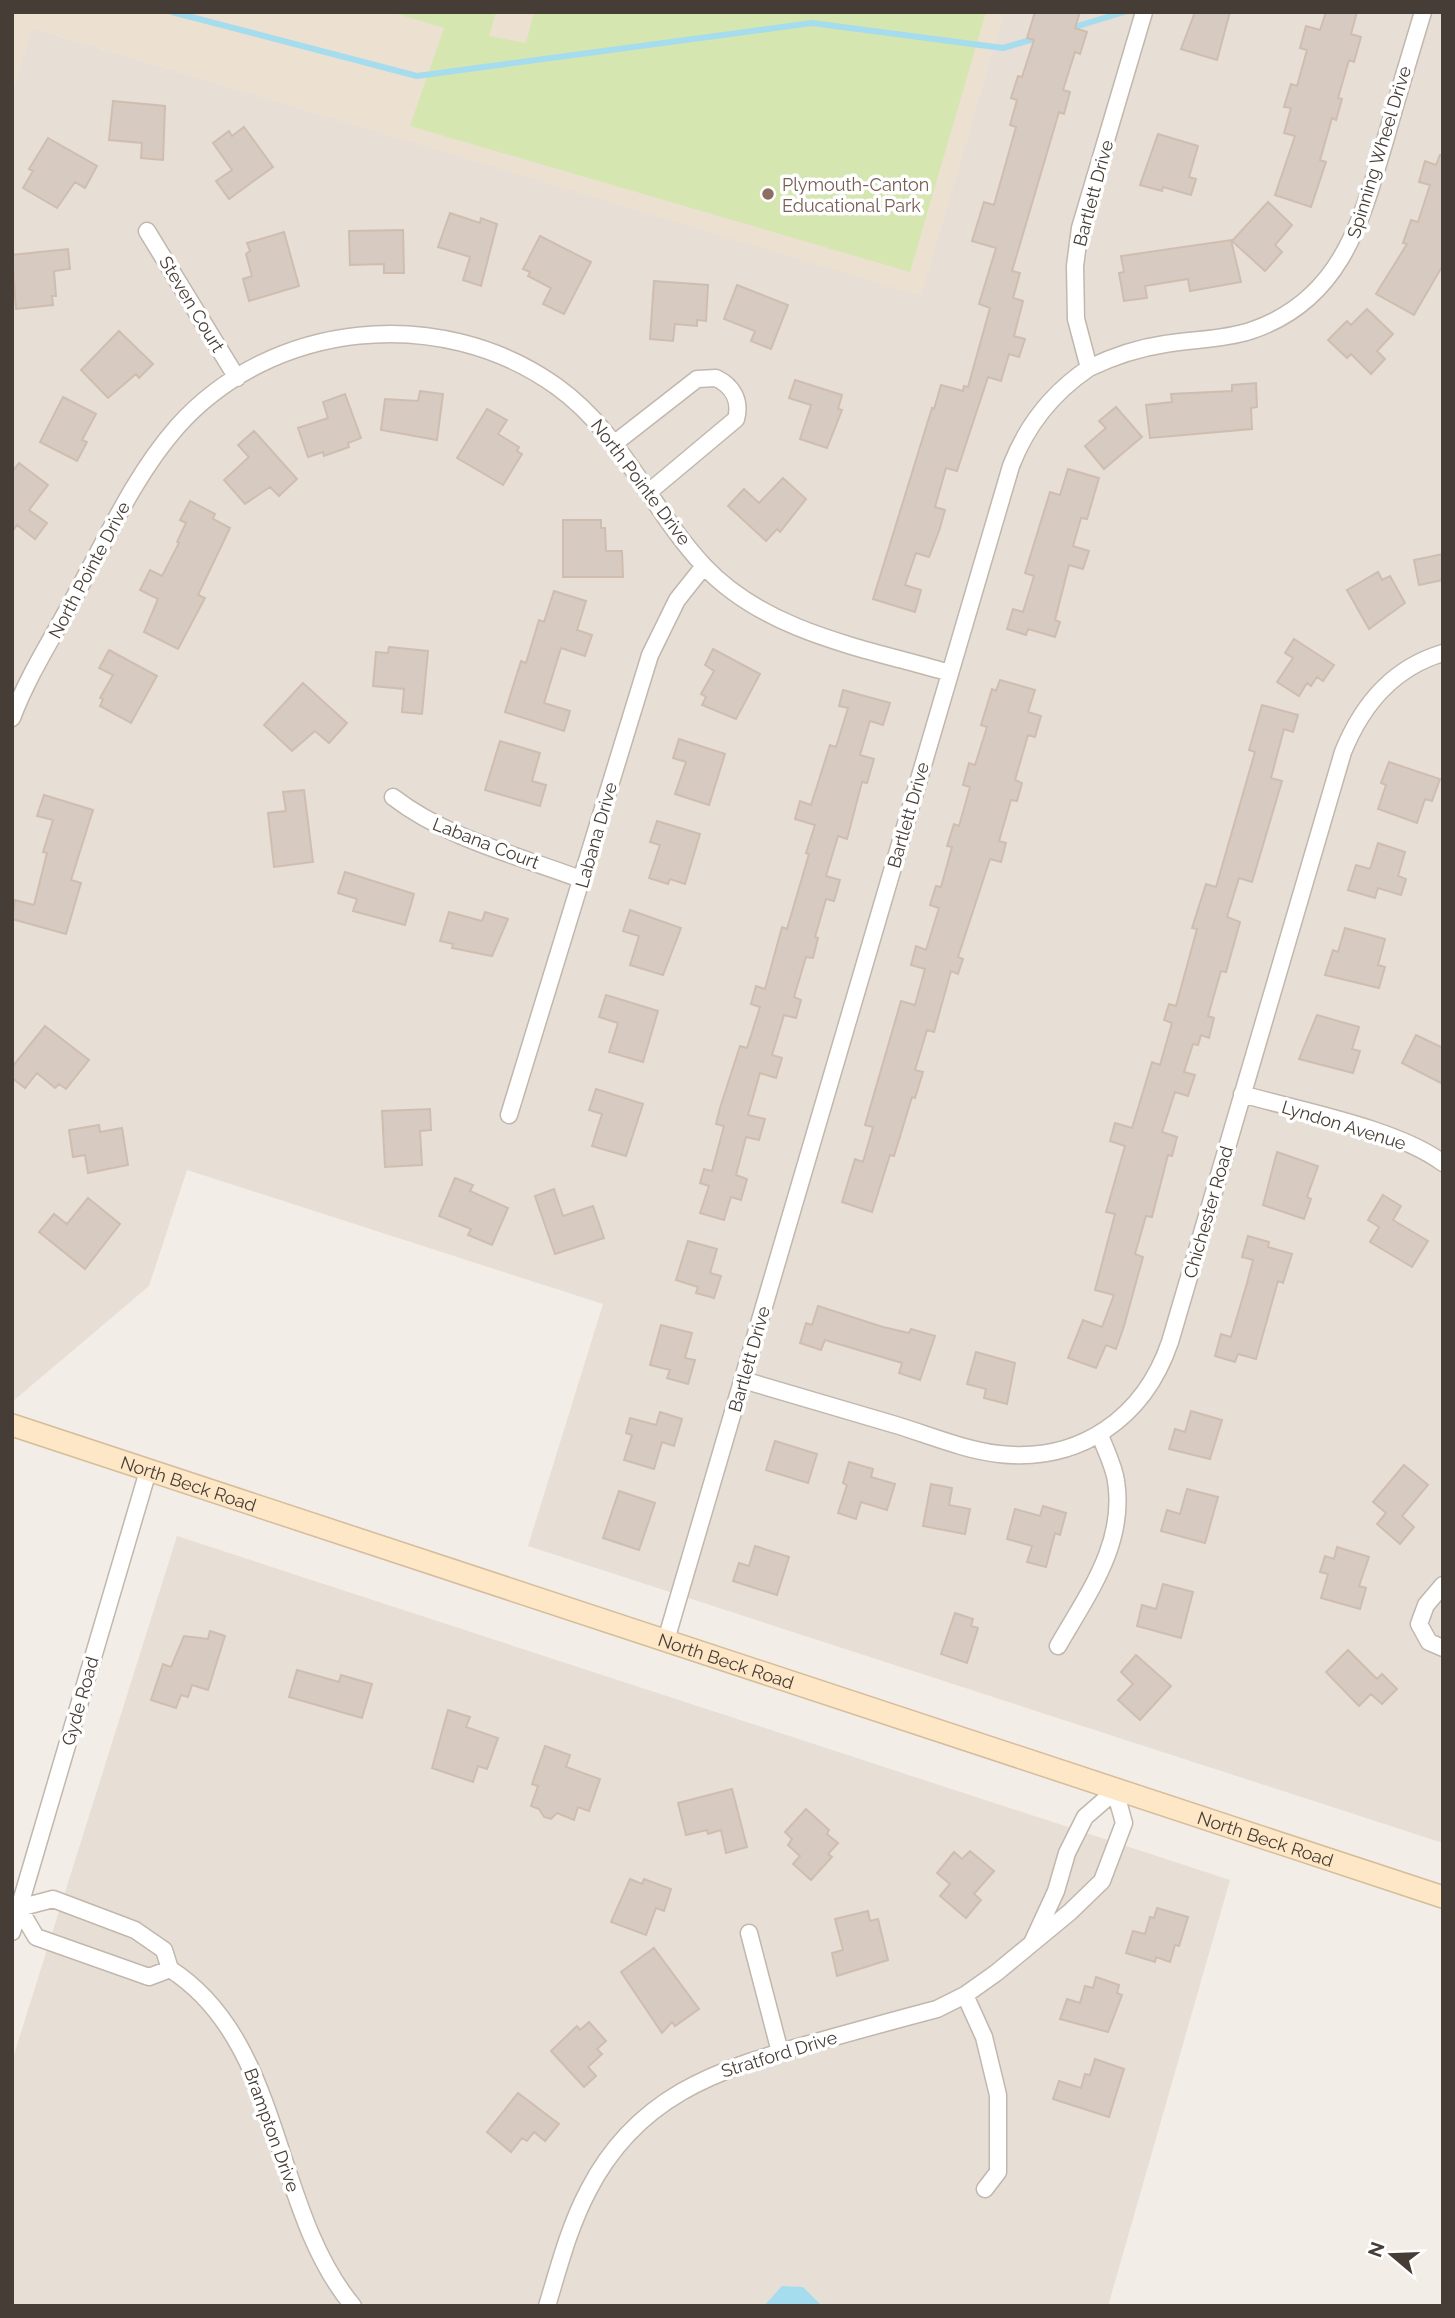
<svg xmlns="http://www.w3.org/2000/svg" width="1455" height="2318" viewBox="0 0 1455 2318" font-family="Raleway,sans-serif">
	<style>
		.residential { fill: #e7ded5 }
		.education { fill: #ece0d1 }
		.green { fill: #d6e6b1 }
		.water { fill: #a5dcee }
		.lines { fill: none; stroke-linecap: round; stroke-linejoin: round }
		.stream { stroke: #a5dcee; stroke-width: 6 }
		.building { fill: #d7cac0; stroke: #cfbeb0; stroke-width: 2 }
		.minor-casing { stroke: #c1b7ad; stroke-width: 19 }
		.secondary-casing { stroke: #d5bc9a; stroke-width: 24 }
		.minor { stroke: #fff; stroke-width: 16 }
		.secondary { stroke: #fde7c7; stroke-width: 21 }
		.education-dot { fill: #8d6e63; stroke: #fff; stroke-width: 2.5 }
		.labels { text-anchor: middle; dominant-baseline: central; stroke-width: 7; stroke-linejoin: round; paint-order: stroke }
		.street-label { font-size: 18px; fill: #463d36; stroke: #fff }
		.education-label { font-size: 18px; fill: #785e54; stroke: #fff; text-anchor: start }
	</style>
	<rect width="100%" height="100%" fill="#f3ede7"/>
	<path class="residential" d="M 1004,12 L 1443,12 L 1443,1843 L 528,1546 L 603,1304 L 187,1170 L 149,1286 L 12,1402 L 12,93 L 32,28 L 921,295 Z
		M 177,1536 L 1230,1880 L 1108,2306 L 12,2306 L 12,2061 Z"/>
	<path class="education" d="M 12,12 L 1004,12 L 921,296 L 32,28 L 12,93 Z"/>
	<path class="green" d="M 391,12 L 496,12 L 489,36 L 526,43 L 534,12 L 986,12 L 910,272 L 410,126 L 444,28 Z"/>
	<path class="water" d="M 782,2286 L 803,2287 L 822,2306 L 764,2306 Z"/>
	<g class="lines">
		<path class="stream" d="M 172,12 L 417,76 L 812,23 L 1003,48 L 1041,37
			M 1068,29 L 1124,12"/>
	</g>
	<path class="building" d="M 1035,12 L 1080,12 L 1075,28 L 1087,32 L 1080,54 L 1075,52 L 1063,90 L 1070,92 L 1064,114 L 1059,112 L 1012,271 L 1020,273 L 1013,298 L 1023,301 L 1014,336 L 1025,339 L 1019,357 L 1009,354 L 1001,381 L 988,377 L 957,471 L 946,468 L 935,507 L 945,510 L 939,531 L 929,557 L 916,553 L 905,585 L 921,590 L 915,612 L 873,599 L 932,408 L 934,409 L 941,385 L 963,391 L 964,386 L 968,387 L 990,308 L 979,304 L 996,248 L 972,241 L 984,202 L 994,205 L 1016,127 L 1010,125 L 1017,100 L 1011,98 L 1018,76 L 1022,77 L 1034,40 L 1027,38 Z
		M 1195,12 L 1230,12 L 1217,60 L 1181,49 Z
		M 1326,12 L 1357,12 L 1351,34 L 1361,37 L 1354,62 L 1349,60 L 1338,98 L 1342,99 L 1336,120 L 1332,118 L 1320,160 L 1326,162 L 1311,207 L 1275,195 L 1295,136 L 1284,133 L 1291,108 L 1284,107 L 1291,84 L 1297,86 L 1307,50 L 1300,48 L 1306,26 L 1320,30 Z
		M 113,101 L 165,106 L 163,160 L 141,158 L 142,143 L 109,140 Z
		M 244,127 L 273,167 L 229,199 L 216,181 L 232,170 L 213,143 L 229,131 L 232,136 Z
		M 1158,134 L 1198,146 L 1189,177 L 1196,179 L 1191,195 L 1163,187 L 1162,191 L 1140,185 Z
		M 48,138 L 97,166 L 85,188 L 75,182 L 57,208 L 23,188 L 33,171 L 29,169 Z
		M 1440,155 L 1443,155 L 1443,265 L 1414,315 L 1376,294 L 1407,244 L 1403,243 L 1411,220 L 1418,222 L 1430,185 L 1419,182 L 1425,161 L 1436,165 Z
		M 1268,202 L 1292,225 L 1275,245 L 1282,252 L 1265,271 L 1232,241 Z
		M 450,213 L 480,223 L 481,218 L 497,224 L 481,286 L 463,280 L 470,257 L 438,247 Z
		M 403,230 L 404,273 L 384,273 L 384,264 L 350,265 L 349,231 Z
		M 284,232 L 299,286 L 249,301 L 243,279 L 252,276 L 246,254 L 250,251 L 247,243 Z
		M 540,236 L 591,262 L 564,314 L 543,304 L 551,288 L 528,276 L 530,272 L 523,269 Z
		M 1231,240 L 1241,282 L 1190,291 L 1188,279 L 1145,286 L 1147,298 L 1124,301 L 1119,273 L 1124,272 L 1121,256 Z
		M 68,249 L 70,269 L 54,271 L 56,296 L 52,296 L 53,305 L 16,309 L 12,255 Z
		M 654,281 L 708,285 L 706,321 L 697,320 L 697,326 L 675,324 L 673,341 L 650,339 Z
		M 737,285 L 788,305 L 771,349 L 751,341 L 755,331 L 724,319 Z
		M 1367,309 L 1393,334 L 1377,351 L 1385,359 L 1371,374 L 1351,354 L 1347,358 L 1328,340 L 1347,321 L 1351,325 Z
		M 119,331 L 153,364 L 139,378 L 136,374 L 108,398 L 81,370 Z
		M 795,380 L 842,395 L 838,409 L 842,410 L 827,448 L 800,439 L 811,405 L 789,398 Z
		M 1256,383 L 1257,407 L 1251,408 L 1252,429 L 1150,438 L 1146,405 L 1172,402 L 1171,394 L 1232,391 L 1232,385 Z
		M 420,391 L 443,394 L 437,440 L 381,430 L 385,399 L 418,401 Z
		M 345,394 L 361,438 L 348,443 L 349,447 L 324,456 L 323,452 L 308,457 L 298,428 L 328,418 L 323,402 Z
		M 63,397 L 96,414 L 82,440 L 87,442 L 77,461 L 40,442 Z
		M 1116,407 L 1142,437 L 1104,469 L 1085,446 L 1106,428 L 1099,421 Z
		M 487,409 L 507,420 L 498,434 L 519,447 L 517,451 L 522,454 L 503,485 L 457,458 Z
		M 254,431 L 297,479 L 279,496 L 270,487 L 245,504 L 224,480 L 249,457 L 238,445 Z
		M 19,463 L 48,485 L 29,510 L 47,523 L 35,539 L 17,525 L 12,532 L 12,472 Z
		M 1068,469 L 1099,478 L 1087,519 L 1081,518 L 1073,546 L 1089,551 L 1083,569 L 1069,565 L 1055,620 L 1060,622 L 1055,637 L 1028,629 L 1026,635 L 1007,629 L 1013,609 L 1023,612 L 1034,576 L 1025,573 L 1050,492 L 1060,495 Z
		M 783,478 L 806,499 L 780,532 L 777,529 L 766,541 L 728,506 L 744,489 L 759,503 Z
		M 190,501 L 215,514 L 213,519 L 230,528 L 198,595 L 205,598 L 178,649 L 144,632 L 158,599 L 140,590 L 150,570 L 162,576 L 179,543 L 177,542 L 186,523 L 180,520 Z
		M 563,520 L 601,520 L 601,528 L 605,528 L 606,551 L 622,551 L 623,577 L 563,577 Z
		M 1443,554 L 1443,580 L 1419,585 L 1414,560 Z
		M 1378,572 L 1382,580 L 1390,576 L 1405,603 L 1369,629 L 1347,590 Z
		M 554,591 L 586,601 L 577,630 L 592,635 L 585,656 L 561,648 L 544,703 L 570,711 L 564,731 L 505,712 L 521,661 L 526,663 L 539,620 L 544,622 Z
		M 1294,639 L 1334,665 L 1323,681 L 1317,677 L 1311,686 L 1307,683 L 1299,696 L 1277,682 L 1293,658 L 1285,653 Z
		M 389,647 L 428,651 L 422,714 L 402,712 L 404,689 L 373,686 L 376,652 L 388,653 Z
		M 713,649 L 760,674 L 736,719 L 702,705 L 706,697 L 701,694 L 714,671 L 705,665 Z
		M 109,650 L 157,676 L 131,723 L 100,706 L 103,699 L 100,698 L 113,675 L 99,668 Z
		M 1000,680 L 1035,690 L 1028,712 L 1041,716 L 1035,737 L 1028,735 L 1015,780 L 1022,783 L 1017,801 L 1011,800 L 999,841 L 1006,843 L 1001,862 L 990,859 L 958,957 L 963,959 L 958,974 L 951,971 L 934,1032 L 927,1030 L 915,1070 L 923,1072 L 915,1098 L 912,1097 L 894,1156 L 890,1155 L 872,1212 L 842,1202 L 855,1159 L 863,1162 L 873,1127 L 865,1125 L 901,1001 L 915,1005 L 925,969 L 911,965 L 916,946 L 926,950 L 939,908 L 930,905 L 936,886 L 941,887 L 952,847 L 947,846 L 954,824 L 959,826 L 970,787 L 963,785 L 969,763 L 975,765 L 987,727 L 981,725 L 992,689 L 996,691 Z
		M 303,683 L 347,723 L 329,743 L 315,731 L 292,751 L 264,725 Z
		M 843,690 L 890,703 L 883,725 L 870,721 L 860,755 L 874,759 L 867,783 L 862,782 L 847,839 L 838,836 L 826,876 L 840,880 L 834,901 L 826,899 L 815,937 L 818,938 L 813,958 L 806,957 L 794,997 L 801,1000 L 796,1018 L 784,1015 L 772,1055 L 782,1058 L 776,1078 L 760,1073 L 748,1115 L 765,1119 L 759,1140 L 746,1137 L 736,1175 L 747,1179 L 741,1200 L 731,1197 L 724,1220 L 700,1213 L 709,1186 L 700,1183 L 704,1169 L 712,1171 L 724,1126 L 716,1124 L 720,1108 L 740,1046 L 747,1048 L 760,1007 L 751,1004 L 756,986 L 765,989 L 782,927 L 787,929 L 809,854 L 806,853 L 815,825 L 795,819 L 800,801 L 811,805 L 830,745 L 836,747 L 848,708 L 839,706 Z
		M 1262,705 L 1298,715 L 1293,732 L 1284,729 L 1271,778 L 1282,781 L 1252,882 L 1239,878 L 1227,917 L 1240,922 L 1226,972 L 1221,971 L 1208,1016 L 1214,1018 L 1209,1038 L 1201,1035 L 1198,1045 L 1193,1044 L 1184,1072 L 1195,1075 L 1188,1096 L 1175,1092 L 1162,1132 L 1177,1137 L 1172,1156 L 1168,1155 L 1152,1217 L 1146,1216 L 1135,1254 L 1143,1257 L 1124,1326 L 1116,1349 L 1106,1345 L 1096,1368 L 1068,1358 L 1083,1320 L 1102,1327 L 1114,1295 L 1095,1290 L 1115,1214 L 1106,1212 L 1125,1146 L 1110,1141 L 1115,1123 L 1132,1128 L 1152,1062 L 1160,1065 L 1172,1023 L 1164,1020 L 1169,1004 L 1176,1006 L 1197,929 L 1192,928 L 1206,884 L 1216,887 L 1255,752 L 1249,750 Z
		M 679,739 L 725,754 L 709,805 L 675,794 L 686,762 L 673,758 Z
		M 500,741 L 540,753 L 532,781 L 546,785 L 540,806 L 485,790 Z
		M 1389,762 L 1440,779 L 1432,801 L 1425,799 L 1417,823 L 1378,809 L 1386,785 L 1381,783 Z
		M 304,790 L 313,862 L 274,867 L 268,813 L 286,811 L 283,792 Z
		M 44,795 L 93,810 L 71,880 L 81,883 L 66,934 L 12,919 L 15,900 L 34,905 L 47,853 L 43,852 L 53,820 L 37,816 Z
		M 657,821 L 700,834 L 685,884 L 670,879 L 668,884 L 649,878 L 660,845 L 650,842 Z
		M 1378,843 L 1405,852 L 1398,876 L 1406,879 L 1401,895 L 1378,888 L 1375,898 L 1348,890 L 1356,865 L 1370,869 Z
		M 345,872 L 414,894 L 405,925 L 353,911 L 357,899 L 338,893 Z
		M 630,910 L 681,928 L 663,975 L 630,965 L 639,936 L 623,931 Z
		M 449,912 L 482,921 L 485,912 L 508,919 L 492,956 L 452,948 L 453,944 L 440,941 Z
		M 1345,928 L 1385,939 L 1378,965 L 1385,967 L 1379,988 L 1325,975 L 1333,950 L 1338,952 Z
		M 606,995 L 658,1011 L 643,1062 L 609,1052 L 618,1023 L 599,1017 Z
		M 1317,1015 L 1359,1027 L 1352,1049 L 1360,1051 L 1353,1073 L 1299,1059 Z
		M 45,1026 L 89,1060 L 66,1089 L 59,1084 L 55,1088 L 37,1073 L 25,1088 L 12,1078 L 12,1067 Z
		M 1416,1035 L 1443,1048 L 1443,1084 L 1402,1063 Z
		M 596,1089 L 643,1104 L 626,1156 L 592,1146 L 602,1114 L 589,1110 Z
		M 430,1109 L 431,1130 L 420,1131 L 422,1165 L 385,1167 L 382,1111 Z
		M 99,1125 L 100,1132 L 122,1128 L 128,1165 L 88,1173 L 85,1155 L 73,1157 L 69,1130 Z
		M 1277,1152 L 1318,1166 L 1307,1197 L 1311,1199 L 1304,1219 L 1263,1205 Z
		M 455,1178 L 473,1185 L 470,1191 L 508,1208 L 492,1245 L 468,1235 L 471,1229 L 439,1216 Z
		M 554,1189 L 563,1216 L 593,1206 L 604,1238 L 555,1254 L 535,1196 Z
		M 1383,1195 L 1401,1206 L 1393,1220 L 1428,1241 L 1412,1267 L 1370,1242 L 1379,1227 L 1368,1220 Z
		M 88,1198 L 120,1224 L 85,1269 L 39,1232 L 54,1214 L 67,1224 Z
		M 1248,1236 L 1269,1242 L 1268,1247 L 1292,1254 L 1283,1283 L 1278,1281 L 1256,1359 L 1238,1354 L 1235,1362 L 1215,1356 L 1221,1334 L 1231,1337 L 1247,1283 L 1253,1260 L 1242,1257 Z
		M 688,1241 L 717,1249 L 710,1273 L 721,1276 L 714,1298 L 696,1293 L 698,1287 L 676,1280 Z
		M 818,1306 L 883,1327 L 909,1333 L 911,1329 L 935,1336 L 920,1380 L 899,1373 L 902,1363 L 825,1340 L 821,1350 L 800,1343 L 806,1323 L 812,1325 Z
		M 661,1325 L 692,1333 L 685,1358 L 695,1360 L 688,1384 L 667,1378 L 670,1370 L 650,1365 Z
		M 976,1352 L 1015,1363 L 1007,1404 L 984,1398 L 986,1389 L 967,1384 Z
		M 1191,1411 L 1222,1420 L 1210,1459 L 1169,1449 L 1175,1429 L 1185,1432 Z
		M 660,1412 L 682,1419 L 674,1446 L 662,1442 L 654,1469 L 624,1460 L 632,1435 L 626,1433 L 630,1418 L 656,1425 Z
		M 775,1441 L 817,1454 L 808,1483 L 766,1470 Z
		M 849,1462 L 873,1469 L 871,1477 L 895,1484 L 887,1510 L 861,1502 L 856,1519 L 838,1513 L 847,1485 L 843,1483 Z
		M 1404,1465 L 1428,1485 L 1402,1516 L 1414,1527 L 1400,1544 L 1377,1524 L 1386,1513 L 1373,1502 Z
		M 931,1484 L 952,1488 L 949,1505 L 970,1509 L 965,1534 L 923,1526 Z
		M 1187,1489 L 1218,1497 L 1205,1543 L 1161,1531 L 1167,1510 L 1180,1514 Z
		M 619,1491 L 655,1503 L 639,1550 L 603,1538 Z
		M 1043,1506 L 1066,1513 L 1060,1535 L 1055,1533 L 1046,1567 L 1027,1562 L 1032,1546 L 1007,1539 L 1015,1509 L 1040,1516 Z
		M 755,1546 L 789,1557 L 777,1595 L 733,1581 L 739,1563 L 749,1566 Z
		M 1337,1547 L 1369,1557 L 1359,1586 L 1366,1588 L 1360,1609 L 1321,1598 L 1328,1574 L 1320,1572 L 1325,1556 L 1334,1559 Z
		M 1163,1584 L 1193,1592 L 1181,1638 L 1137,1626 L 1142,1605 L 1156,1609 Z
		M 955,1613 L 973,1619 L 971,1626 L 978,1628 L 967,1663 L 941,1654 Z
		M 210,1631 L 225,1636 L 208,1690 L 192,1685 L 188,1697 L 181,1695 L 176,1708 L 151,1700 L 163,1664 L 171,1667 L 184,1636 L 208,1639 Z
		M 1348,1650 L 1377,1679 L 1382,1674 L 1397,1689 L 1382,1704 L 1371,1694 L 1359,1706 L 1326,1672 Z
		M 1136,1655 L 1171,1686 L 1140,1720 L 1118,1700 L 1133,1684 L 1121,1672 Z
		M 297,1670 L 339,1682 L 341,1675 L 372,1684 L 362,1718 L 289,1697 Z
		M 448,1710 L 470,1717 L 466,1727 L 498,1738 L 487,1769 L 478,1766 L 473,1782 L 432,1768 Z
		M 545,1746 L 570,1755 L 566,1767 L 600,1779 L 589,1811 L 578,1807 L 574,1820 L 557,1813 L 551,1819 L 544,1817 L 539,1809 L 531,1806 L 538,1786 L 532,1784 Z
		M 732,1789 L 747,1847 L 726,1853 L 721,1830 L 708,1834 L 707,1830 L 686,1835 L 678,1803 Z
		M 806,1809 L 829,1830 L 827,1834 L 838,1843 L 828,1854 L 832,1857 L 811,1880 L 793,1864 L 800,1856 L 788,1845 L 792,1839 L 785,1832 Z
		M 970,1851 L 994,1871 L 974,1894 L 981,1900 L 966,1918 L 940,1896 L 950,1884 L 937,1873 L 954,1852 L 962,1859 Z
		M 630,1879 L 642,1884 L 644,1879 L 671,1889 L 664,1911 L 656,1908 L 646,1935 L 611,1922 Z
		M 1157,1908 L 1188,1917 L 1179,1946 L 1175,1945 L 1170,1962 L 1156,1957 L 1155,1962 L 1126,1953 L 1133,1931 L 1145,1934 L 1150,1917 L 1154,1918 Z
		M 868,1911 L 870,1921 L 878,1919 L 888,1960 L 837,1976 L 832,1953 L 843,1950 L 835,1919 Z
		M 654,1948 L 699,2009 L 675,2026 L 672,2022 L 662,2033 L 621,1972 Z
		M 1096,1977 L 1119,1985 L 1117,1993 L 1122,1995 L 1108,2032 L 1060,2019 L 1067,1999 L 1080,2003 L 1085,1986 L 1093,1988 Z
		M 589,2022 L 606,2041 L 597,2049 L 602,2054 L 588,2067 L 596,2076 L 584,2087 L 551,2051 L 577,2026 L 580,2030 Z
		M 1095,2059 L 1124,2069 L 1109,2117 L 1053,2099 L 1059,2081 L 1081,2088 L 1085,2074 L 1090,2075 Z
		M 518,2093 L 559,2124 L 545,2141 L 534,2132 L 527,2141 L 522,2138 L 511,2152 L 487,2132 Z"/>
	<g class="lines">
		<g class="minor-casing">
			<path id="minor" d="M 147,231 L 237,378
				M 1089,368 C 1114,356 1138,348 1165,344 C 1194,339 1222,340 1250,331 C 1341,301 1361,222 1385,141 C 1397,98 1410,55 1423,12
				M 615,443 L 697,379 L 716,378 C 733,386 741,401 736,419 L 650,491
				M 12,718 C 28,675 55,634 76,594 C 107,538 134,476 177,427 C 272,320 441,304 556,386 C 622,433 650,508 704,566 C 767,633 865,648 950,673
				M 393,797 C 447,839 520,856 583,880
				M 1242,1094 C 1300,1111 1396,1128 1443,1163
				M 509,1115 L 650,655 L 677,600 L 704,566
				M 743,1380 C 794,1395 845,1410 896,1425 C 929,1435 964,1450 999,1454 C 1080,1463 1144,1418 1170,1342 L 1343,752 C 1362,705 1392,668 1443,653
				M 1443,1585 L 1426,1605 L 1419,1624 L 1429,1642 L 1443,1648
				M 666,1640 L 1011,466 C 1027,424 1052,393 1089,368 L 1076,319 L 1075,266 L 1080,228 L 1144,12
				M 1058,1646 C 1087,1595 1126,1544 1116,1481 C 1114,1466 1105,1449 1100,1435
				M 12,1932 L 148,1471
				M 749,1933 L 780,2052
				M 170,1969 L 149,1977 L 36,1937 L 19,1908 L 53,1899 L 135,1930 L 164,1950 L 170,1969 C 284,2042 271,2208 353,2306
				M 965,1995 L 984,2037 L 998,2095 L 998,2172 L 985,2189
				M 547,2306 C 559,2267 569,2227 588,2191 C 636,2097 715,2070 809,2044 C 852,2032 895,2020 937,2009 L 965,1995 L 996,1973 L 1070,1912 L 1102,1881 L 1124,1823 L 1115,1791 L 1085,1817 L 1067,1853 L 1056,1891 L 1032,1943"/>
		</g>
		<g class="secondary-casing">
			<g id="secondary">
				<path id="s1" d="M 12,1425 L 1443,1897"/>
			</g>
		</g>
		<use href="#minor" class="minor"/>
		<use href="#secondary" class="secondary"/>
	</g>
	<circle class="education-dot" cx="768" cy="194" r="7"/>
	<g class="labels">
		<g class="street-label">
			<text transform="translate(1379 152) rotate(-73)">Spinning Wheel Drive</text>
			<text transform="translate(1093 193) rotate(-75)">Bartlett Drive</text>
			<text transform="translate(192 304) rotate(59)">Steven Court</text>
			<text transform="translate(641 482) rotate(53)">North Pointe Drive</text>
			<text transform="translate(89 570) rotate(-62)">North Pointe Drive</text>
			<text transform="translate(908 815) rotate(-74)">Bartlett Drive</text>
			<text transform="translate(596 835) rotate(-74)">Labana Drive</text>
			<text transform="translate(486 843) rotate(21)">Labana Court</text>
			<text transform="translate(1344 1125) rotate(17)">Lyndon Avenue</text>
			<text transform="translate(1208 1212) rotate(-74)">Chichester Road</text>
			<text transform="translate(749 1359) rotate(-74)">Bartlett Drive</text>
			<text stroke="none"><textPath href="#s1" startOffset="186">North Beck Road</textPath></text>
			<text stroke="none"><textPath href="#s1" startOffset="752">North Beck Road</textPath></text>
			<text transform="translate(80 1701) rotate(-74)">Gyde Road</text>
			<text stroke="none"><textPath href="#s1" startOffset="1320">North Beck Road</textPath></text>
			<text transform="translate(779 2054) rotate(-17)">Stratford Drive</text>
			<text transform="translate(272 2130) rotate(70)">Brampton Drive</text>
		</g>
		<g class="education-label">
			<text x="782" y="184">Plymouth-Canton<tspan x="782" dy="21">Educational Park</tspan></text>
		</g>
	</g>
	<rect width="1455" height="2318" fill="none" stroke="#463d36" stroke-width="28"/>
	<g transform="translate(1392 2255) rotate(289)" stroke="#ffffff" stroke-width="5" paint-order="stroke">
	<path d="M0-5L12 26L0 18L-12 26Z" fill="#463d36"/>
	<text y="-10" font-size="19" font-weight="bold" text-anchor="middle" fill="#463d36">N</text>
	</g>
</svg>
